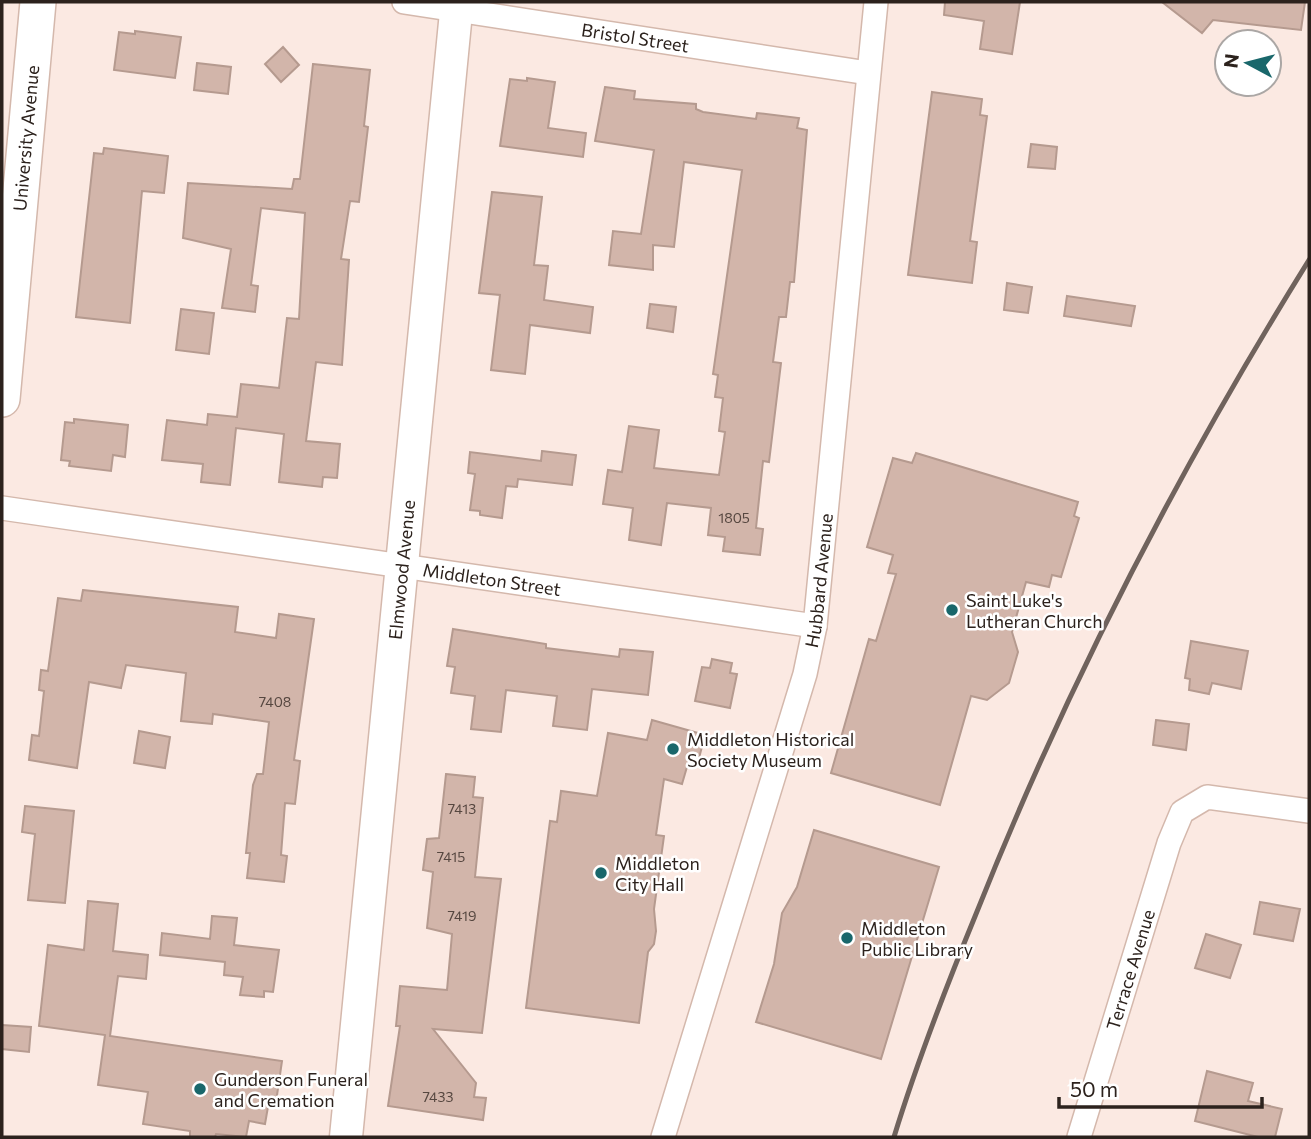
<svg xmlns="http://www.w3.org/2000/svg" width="1311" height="1139" viewBox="0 0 1311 1139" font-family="Commissioner,sans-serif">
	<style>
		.building { fill: #d2b5aa; stroke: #b59a8f; stroke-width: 2 }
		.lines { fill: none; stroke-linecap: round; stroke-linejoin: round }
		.street-casing { stroke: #d4b8ac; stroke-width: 26 }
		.secondary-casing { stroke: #d4b8ac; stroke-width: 35 }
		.primary-casing { stroke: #d4b8ac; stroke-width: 38 }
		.street { stroke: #fff; stroke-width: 23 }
		.secondary { stroke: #fff; stroke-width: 32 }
		.primary { stroke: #fff; stroke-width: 35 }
		.rail { stroke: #70635d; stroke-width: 5 }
		.poi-dot { fill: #19676b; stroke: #fff; stroke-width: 2.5 }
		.labels { text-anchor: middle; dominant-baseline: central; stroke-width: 5; stroke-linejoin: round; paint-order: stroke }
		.number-label { font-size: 14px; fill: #564740 }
		.street-label { font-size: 18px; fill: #2c221d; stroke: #fff }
		.poi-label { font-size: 18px; fill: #2c221d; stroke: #fff; text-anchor: start }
	</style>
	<rect width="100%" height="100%" fill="#fbe9e2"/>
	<path class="building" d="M 945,2 L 1020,2 L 1012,54 L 980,49 L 984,21 L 944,15 Z
		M 1162,2 L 1305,2 L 1301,30 L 1213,20 L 1202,33 Z
		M 135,31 L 181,37 L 175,78 L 114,70 L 119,32 L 135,34 Z
		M 283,47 L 299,65 L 281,82 L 265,64 Z
		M 197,63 L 231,67 L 228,94 L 194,90 Z
		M 313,64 L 370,70 L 364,126 L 368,127 L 359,202 L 350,201 L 341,259 L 349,260 L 342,365 L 316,362 L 306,441 L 340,444 L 337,478 L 323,477 L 322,487 L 279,482 L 284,434 L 236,428 L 230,485 L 201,482 L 203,464 L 162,460 L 167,420 L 207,425 L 208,414 L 237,417 L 241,384 L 279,388 L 287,318 L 299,319 L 305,213 L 261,208 L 251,285 L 258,286 L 255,312 L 222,308 L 231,249 L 183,238 L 188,183 L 292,189 L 294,179 L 300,179 Z
		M 527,78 L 555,82 L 548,128 L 586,133 L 583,157 L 500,146 L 510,79 L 527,81 Z
		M 605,87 L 635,91 L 634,99 L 696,104 L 696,109 L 703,112 L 756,119 L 757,113 L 799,118 L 797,128 L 807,130 L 794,282 L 790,282 L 786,317 L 779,317 L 773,362 L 781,363 L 769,462 L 763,461 L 756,528 L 763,529 L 760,555 L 723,551 L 725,537 L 708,535 L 711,508 L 667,503 L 661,545 L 629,540 L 633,508 L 603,504 L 608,470 L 622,472 L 629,426 L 659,430 L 654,468 L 719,475 L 725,432 L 719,431 L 723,398 L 715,397 L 718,375 L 713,374 L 742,170 L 684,162 L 674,247 L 653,245 L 653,270 L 609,265 L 613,231 L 641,234 L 654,150 L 595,141 Z
		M 932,92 L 982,99 L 980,115 L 987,116 L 970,241 L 977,242 L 972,283 L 908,275 Z
		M 1031,144 L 1057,147 L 1055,169 L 1028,167 Z
		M 104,148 L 168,156 L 164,193 L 142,191 L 130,323 L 76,317 L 94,153 L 103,154 Z
		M 492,192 L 542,197 L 534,265 L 548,266 L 544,300 L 593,307 L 590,333 L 530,325 L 525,374 L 491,370 L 500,295 L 479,293 Z
		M 1007,283 L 1032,287 L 1028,313 L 1004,310 Z
		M 1067,296 L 1135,306 L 1131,326 L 1064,316 Z
		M 650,304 L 676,307 L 673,332 L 647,328 Z
		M 181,309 L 214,313 L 209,354 L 176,350 Z
		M 74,419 L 128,425 L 125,457 L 113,455 L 111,471 L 69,466 L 70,461 L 61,460 L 65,422 L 74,423 Z
		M 542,451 L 576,455 L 572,485 L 518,479 L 517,487 L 506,486 L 502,518 L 480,515 L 480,511 L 470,510 L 475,474 L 468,473 L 470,452 L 541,461 Z
		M 916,453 L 1078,502 L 1074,516 L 1079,518 L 1061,577 L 1052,575 L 1049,587 L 1026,582 L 1012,632 L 1018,652 L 1009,683 L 987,700 L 971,696 L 940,805 L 831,773 L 869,639 L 876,641 L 896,574 L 888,573 L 893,555 L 867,547 L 893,458 L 912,463 Z
		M 83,590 L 238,607 L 235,632 L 276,638 L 279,614 L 314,619 L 294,760 L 300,761 L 295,804 L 285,803 L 281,855 L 287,856 L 284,882 L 247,878 L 250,853 L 246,853 L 253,785 L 257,774 L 263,774 L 269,722 L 213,714 L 212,724 L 181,721 L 186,673 L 126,665 L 121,688 L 89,682 L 77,768 L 29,760 L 32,735 L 39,736 L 44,691 L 39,690 L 41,670 L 48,671 L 58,598 L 81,601 Z
		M 453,629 L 546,644 L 546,648 L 619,657 L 620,649 L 653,652 L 648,695 L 592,689 L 587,730 L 553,726 L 557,696 L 506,690 L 501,732 L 471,729 L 475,696 L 451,693 L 455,667 L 447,666 Z
		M 1191,641 L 1248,651 L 1241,689 L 1212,683 L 1209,694 L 1189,690 L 1190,679 L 1185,678 Z
		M 712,659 L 732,663 L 730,673 L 737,674 L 730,708 L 695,701 L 702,667 L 710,668 Z
		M 652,720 L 705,735 L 698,762 L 689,760 L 682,784 L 664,779 L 656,835 L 664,836 L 654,909 L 656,931 L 654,944 L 648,952 L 639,1023 L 526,1008 L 550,821 L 557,822 L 561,791 L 597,796 L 608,733 L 647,740 Z
		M 1156,720 L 1189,724 L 1186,750 L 1153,745 Z
		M 139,731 L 170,737 L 165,768 L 134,763 Z
		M 446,774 L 475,777 L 473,797 L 483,798 L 475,877 L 501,879 L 482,1033 L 433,1029 L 476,1083 L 474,1097 L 486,1098 L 483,1120 L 388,1106 L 400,1026 L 396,1026 L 400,986 L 447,990 L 452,934 L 427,928 L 433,872 L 423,870 L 427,839 L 439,838 Z
		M 25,806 L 74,811 L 65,903 L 28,900 L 35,834 L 22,832 Z
		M 814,830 L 939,867 L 881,1059 L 756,1022 L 774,964 L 782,913 L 797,887 Z
		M 88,901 L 118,904 L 113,951 L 148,955 L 146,979 L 118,976 L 110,1036 L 282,1061 L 276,1102 L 269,1101 L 265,1124 L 249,1121 L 246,1137 L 216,1134 L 215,1137 L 190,1137 L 190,1131 L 143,1124 L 148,1092 L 98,1085 L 105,1035 L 39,1026 L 48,945 L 84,950 Z
		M 1260,902 L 1300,909 L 1293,941 L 1254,934 Z
		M 212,916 L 237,918 L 234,945 L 279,950 L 273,992 L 264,991 L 264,997 L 240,995 L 243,977 L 224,975 L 225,962 L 160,955 L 162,933 L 210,939 Z
		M 1206,934 L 1241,945 L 1230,978 L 1195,968 Z
		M 2,1025 L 31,1027 L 29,1052 L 2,1049 Z
		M 1207,1071 L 1253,1083 L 1248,1101 L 1282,1109 L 1275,1137 L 1258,1137 L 1195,1121 Z"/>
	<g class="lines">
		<g class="street-casing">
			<g id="street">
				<path id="s1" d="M 404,2 L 868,73"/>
				<path id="s2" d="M 2,508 L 815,626"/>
				<path id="s3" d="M 663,1137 L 805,674 L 815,626 L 876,2"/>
				<path id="s4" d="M 1079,1137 L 1169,843 L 1182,812 L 1207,797 L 1309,811"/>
			</g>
		</g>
		<g class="secondary-casing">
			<g id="secondary">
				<path id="s5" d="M 346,1137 L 457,2"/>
			</g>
		</g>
		<g class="primary-casing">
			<g id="primary">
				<path id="s6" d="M 2,399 L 38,2"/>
			</g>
		</g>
		<use href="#street" class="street"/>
		<use href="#secondary" class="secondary"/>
		<use href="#primary" class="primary"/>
		<path class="rail" d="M 894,1137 C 917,1062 946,987 976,914 C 1067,685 1179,469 1309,260"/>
	</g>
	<g class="poi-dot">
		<circle cx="952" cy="610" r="7"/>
		<circle cx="673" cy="749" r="7"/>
		<circle cx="601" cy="873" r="7"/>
		<circle cx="847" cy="938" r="7"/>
		<circle cx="200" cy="1089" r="7"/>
	</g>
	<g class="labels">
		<g class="number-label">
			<text x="734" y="517">1805</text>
			<text x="275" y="701">7408</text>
			<text x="462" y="808">7413</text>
			<text x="451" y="856">7415</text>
			<text x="462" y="915">7419</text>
			<text x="438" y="1096">7433</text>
		</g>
		<g class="street-label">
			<text stroke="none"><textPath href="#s1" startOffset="234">Bristol Street</textPath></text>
			<text stroke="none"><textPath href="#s6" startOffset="262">University Avenue</textPath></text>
			<text stroke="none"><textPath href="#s5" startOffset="570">Elmwood Avenue</textPath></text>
			<text stroke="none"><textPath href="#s2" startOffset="495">Middleton Street</textPath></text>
			<text stroke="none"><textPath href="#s3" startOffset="579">Hubbard Avenue</textPath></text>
			<text stroke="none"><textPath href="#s4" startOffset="175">Terrace Avenue</textPath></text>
		</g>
		<g class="poi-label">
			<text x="966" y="600">Saint Luke's<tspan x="966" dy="21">Lutheran Church</tspan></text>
			<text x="687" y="739">Middleton Historical<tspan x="687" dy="21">Society Museum</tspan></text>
			<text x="615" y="863">Middleton<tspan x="615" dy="21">City Hall</tspan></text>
			<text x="861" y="928">Middleton<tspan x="861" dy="21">Public Library</tspan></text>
			<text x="214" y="1079">Gunderson Funeral<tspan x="214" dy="21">and Cremation</tspan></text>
		</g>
	</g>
	<rect width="1311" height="1139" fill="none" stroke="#2c221d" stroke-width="7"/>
	<g transform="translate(1248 63) rotate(277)"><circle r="33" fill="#ffffff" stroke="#aba7a5" stroke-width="2"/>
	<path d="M0-5L12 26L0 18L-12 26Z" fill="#19676b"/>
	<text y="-10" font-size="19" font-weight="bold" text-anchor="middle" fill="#2c221d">N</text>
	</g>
	<path d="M1059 1097v10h203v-10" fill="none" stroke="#2c221d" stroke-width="3.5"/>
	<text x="1070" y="1097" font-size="21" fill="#2c221d" stroke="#ffffff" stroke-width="5" paint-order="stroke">50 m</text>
</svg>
